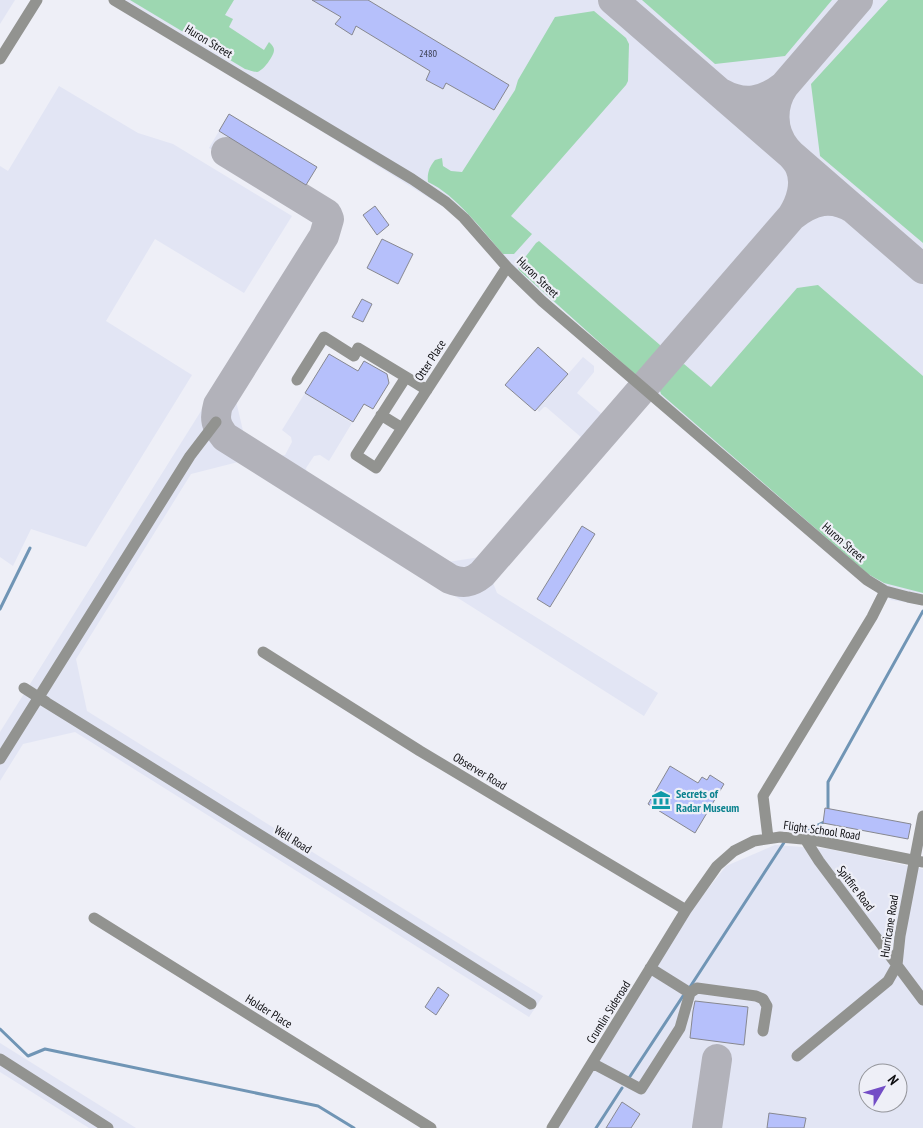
<svg xmlns="http://www.w3.org/2000/svg" width="923" height="1128" viewBox="0 0 923 1128" font-family="'PT Sans Narrow',sans-serif">
	<style>
		.built { fill: #e2e5f4; fill-rule: evenodd }
		.green { fill: #9dd7b1 }
		.lines { fill: none; stroke-linecap: round; stroke-linejoin: round }
		.stream { stroke: #7095b5; stroke-width: 3 }
		.taxiway { stroke: #b2b2ba; stroke-width: 30 }
		.building { fill: #b6c0fb; stroke: #878890 }
		.minor { stroke: #929390; stroke-width: 11 }
		.labels { text-anchor: middle; dominant-baseline: central; stroke-width: 4.5; stroke-linejoin: round; paint-order: stroke }
		.number-label { font-size: 10px; fill: #373a4b }
		.street-label { font-size: 12px; fill: #0d0d10; stroke: #eeeff7 }
		.culture-label { font-size: 12px; font-weight: bold; fill: #0d838f; stroke: #eeeff7; text-anchor: start }
	</style>
	<rect width="100%" height="100%" fill="#eeeff7"/>
	<path class="built" d="M 0,0 L 15,0 L 0,24 Z
		M 110,0 L 923,0 L 923,605 L 891,600 L 656,392 L 492,580 L 497,593 L 658,693 L 644,716 L 242,461 L 191,474 L 76,659 L 87,711 L 543,996 L 529,1017 L 75,732 L 23,744 L 0,781 L 0,732 L 320,221 L 318,215 L 209,148 L 219,131 L 306,185 L 302,192 L 337,213 L 330,227 L 340,234 L 236,401 L 244,435 L 279,456 L 285,455 L 292,442 L 291,437 L 282,430 L 305,393 L 352,423 L 329,461 L 320,455 L 314,456 L 306,468 L 307,474 L 448,562 L 480,557 L 582,438 L 546,407 L 544,407 L 539,412 L 537,409 L 583,357 L 594,366 L 594,372 L 577,393 L 603,415 L 637,376 L 450,211 Z
		M 59,86 L 138,133 L 173,144 L 292,216 L 244,293 L 155,239 L 106,321 L 192,375 L 86,547 L 31,529 L 13,566 L 0,557 L 0,166 L 8,171 Z
		M 775,845 L 829,849 L 923,869 L 923,1128 L 555,1128 L 686,917 L 726,866 ZM 868,1073 L 898,1073 L 898,1103 L 868,1103 Z
		M 0,1043 L 136,1128 L 89,1128 L 0,1072 Z"/>
	<path class="green" d="M 130,0 L 234,0 L 225,15 L 233,19 L 229,27 L 264,50 L 269,42 L 270,43 C 272,45 274,47 274,50 C 274,56 263,71 257,72 C 254,72 249,70 245,69 Z
		M 642,0 L 832,0 L 785,56 L 715,64 Z
		M 888,0 L 923,0 L 923,243 L 820,156 L 811,84 Z
		M 594,11 L 626,38 L 629,44 L 628,81 L 626,85 L 511,216 L 532,234 L 514,254 L 503,254 C 482,230 456,195 428,182 C 427,174 429,167 435,160 L 442,158 L 443,166 L 451,171 L 462,172 L 515,90 L 518,80 L 555,17 Z
		M 539,241 L 660,345 L 660,350 L 637,376 L 519,270 L 518,267 L 520,264 L 536,243 Z
		M 818,285 L 923,376 L 923,593 L 884,583 L 868,574 L 661,394 L 659,388 L 675,369 L 684,364 L 711,387 L 797,288 Z"/>
	<g class="lines">
		<path class="stream" d="M 0,609 L 30,548
			M 828,811 L 828,782 L 923,611
			M 806,831 L 826,821
			M 690,987 L 785,841
			M 0,1029 L 28,1056 L 45,1049 L 318,1106 L 354,1128
			M 629,1078 L 683,996
			M 596,1128 L 622,1088"/>
		<path class="taxiway" d="M 613,0 L 923,269
			M 784,86 L 858,0
			M 721,93 C 744,106 764,102 784,86 C 771,105 771,131 786,149 C 791,155 797,160 800,167 C 807,183 801,202 792,216 C 813,200 831,195 854,209
			M 226,152 L 327,214 L 329,219 L 324,236 L 218,405 C 214,419 216,426 225,437 L 450,579 C 463,584 471,583 482,574 L 792,216
			M 707,1128 L 717,1059"/>
	</g>
	<path class="building" d="M 312,0 L 368,0 L 509,85 L 494,110 L 446,83 L 443,89 L 426,80 L 430,71 L 356,26 L 352,35 L 335,24 L 341,17 Z
		M 229,114 L 317,167 L 306,185 L 219,131 Z
		M 375,206 L 389,225 L 377,235 L 363,215 Z
		M 382,239 L 413,254 L 398,284 L 367,268 Z
		M 362,299 L 372,304 L 363,322 L 352,317 Z
		M 538,347 L 568,374 L 535,411 L 505,385 Z
		M 329,354 L 358,371 L 364,361 L 387,374 L 389,383 L 373,409 L 364,404 L 353,422 L 305,393 Z
		M 582,526 L 595,534 L 550,607 L 537,599 Z
		M 670,766 L 698,783 L 702,777 L 707,780 L 710,775 L 724,784 L 695,833 L 648,804 Z
		M 825,808 L 911,824 L 908,839 L 823,823 Z
		M 438,987 L 449,995 L 436,1015 L 425,1007 Z
		M 695,1001 L 748,1007 L 744,1045 L 690,1038 L 693,1011 Z
		M 622,1102 L 640,1114 L 631,1128 L 606,1128 Z
		M 769,1113 L 806,1118 L 804,1128 L 767,1128 Z"/>
	<g class="lines">
		<path class="minor" d="M 114,0 L 412,179 L 446,202 L 464,218 L 507,267 L 542,301 L 867,580 L 885,591 L 908,597 L 923,600
			M 0,59 L 37,0
			M 406,377 L 427,390
			M 297,380 L 324,337 L 354,356 L 358,348 L 406,377 L 356,455 L 376,468 L 507,267
			M 381,415 L 402,428
			M 263,652 L 420,751 L 686,910
			M 24,688 L 46,702
			M 39,698 L 336,882 L 531,1004
			M 0,759 L 190,456 L 216,422
			M 768,838 L 763,796 L 872,617 L 885,591
			M 805,839 L 819,861 L 923,1000
			M 94,918 L 431,1128
			M 690,993 L 697,988 L 756,996 L 763,999 L 767,1006 L 763,1031
			M 797,1056 L 888,981 L 897,965 L 900,936 L 923,816
			M 0,1059 L 108,1128
			M 592,1063 L 641,1089 L 680,1028 L 690,993 L 650,968
			M 552,1128 L 686,910 L 717,866 L 734,851 L 754,841 L 780,837 L 814,840 L 923,862"/>
	</g>
	<defs>
		<g id="museum-bare" transform="scale(1.5)"><path d="M0-6L6-3V-2H-6V-3ZM-5-1h2V3h-2ZM-1-1h2V3h-2ZM3-1h2V3H3ZM-6 4H6V6H-6Z" fill="#0f9aa8" stroke="#eeeff7" stroke-width="2.5" paint-order="stroke"/></g>
	</defs>
	<g fill-rule="evenodd">
		<use href="#museum-bare" x="661" y="800"/>
	</g>
	<g class="labels">
		<g class="number-label">
			<text x="428" y="53">2480</text>
		</g>
		<g class="street-label">
			<text transform="translate(209 41) rotate(31)">Huron Street</text>
			<text transform="translate(538 277) rotate(44)">Huron Street</text>
			<text transform="translate(430 360) rotate(-57)">Otter Place</text>
			<text transform="translate(844 542) rotate(41)">Huron Street</text>
			<text transform="translate(480 771) rotate(31)">Observer Road</text>
			<text transform="translate(822 830) rotate(8)">Flight School Road</text>
			<text transform="translate(293 839) rotate(32)">Well Road</text>
			<text transform="translate(856 888) rotate(53)">Spitfire Road</text>
			<text transform="translate(889 926) rotate(-81)">Hurricane Road</text>
			<text transform="translate(269 1011) rotate(32)">Holder Place</text>
			<text transform="translate(608 1012) rotate(-58)">Crumlin Sideroad</text>
		</g>
		<g class="culture-label">
			<text x="676" y="793">Secrets of<tspan x="676" dy="14">Radar Museum</tspan></text>
		</g>
	</g>
	<g transform="translate(883 1088) rotate(52)"><circle r="24" fill="#eeeff7" stroke="#94959b"/>
	<path d="M0-4L9 19L0 12L-9 19Z" fill="#734dc6"/>
	<text y="-8" font-size="14" font-weight="bold" text-anchor="middle" fill="#0d0d10">N</text>
	</g>
</svg>
